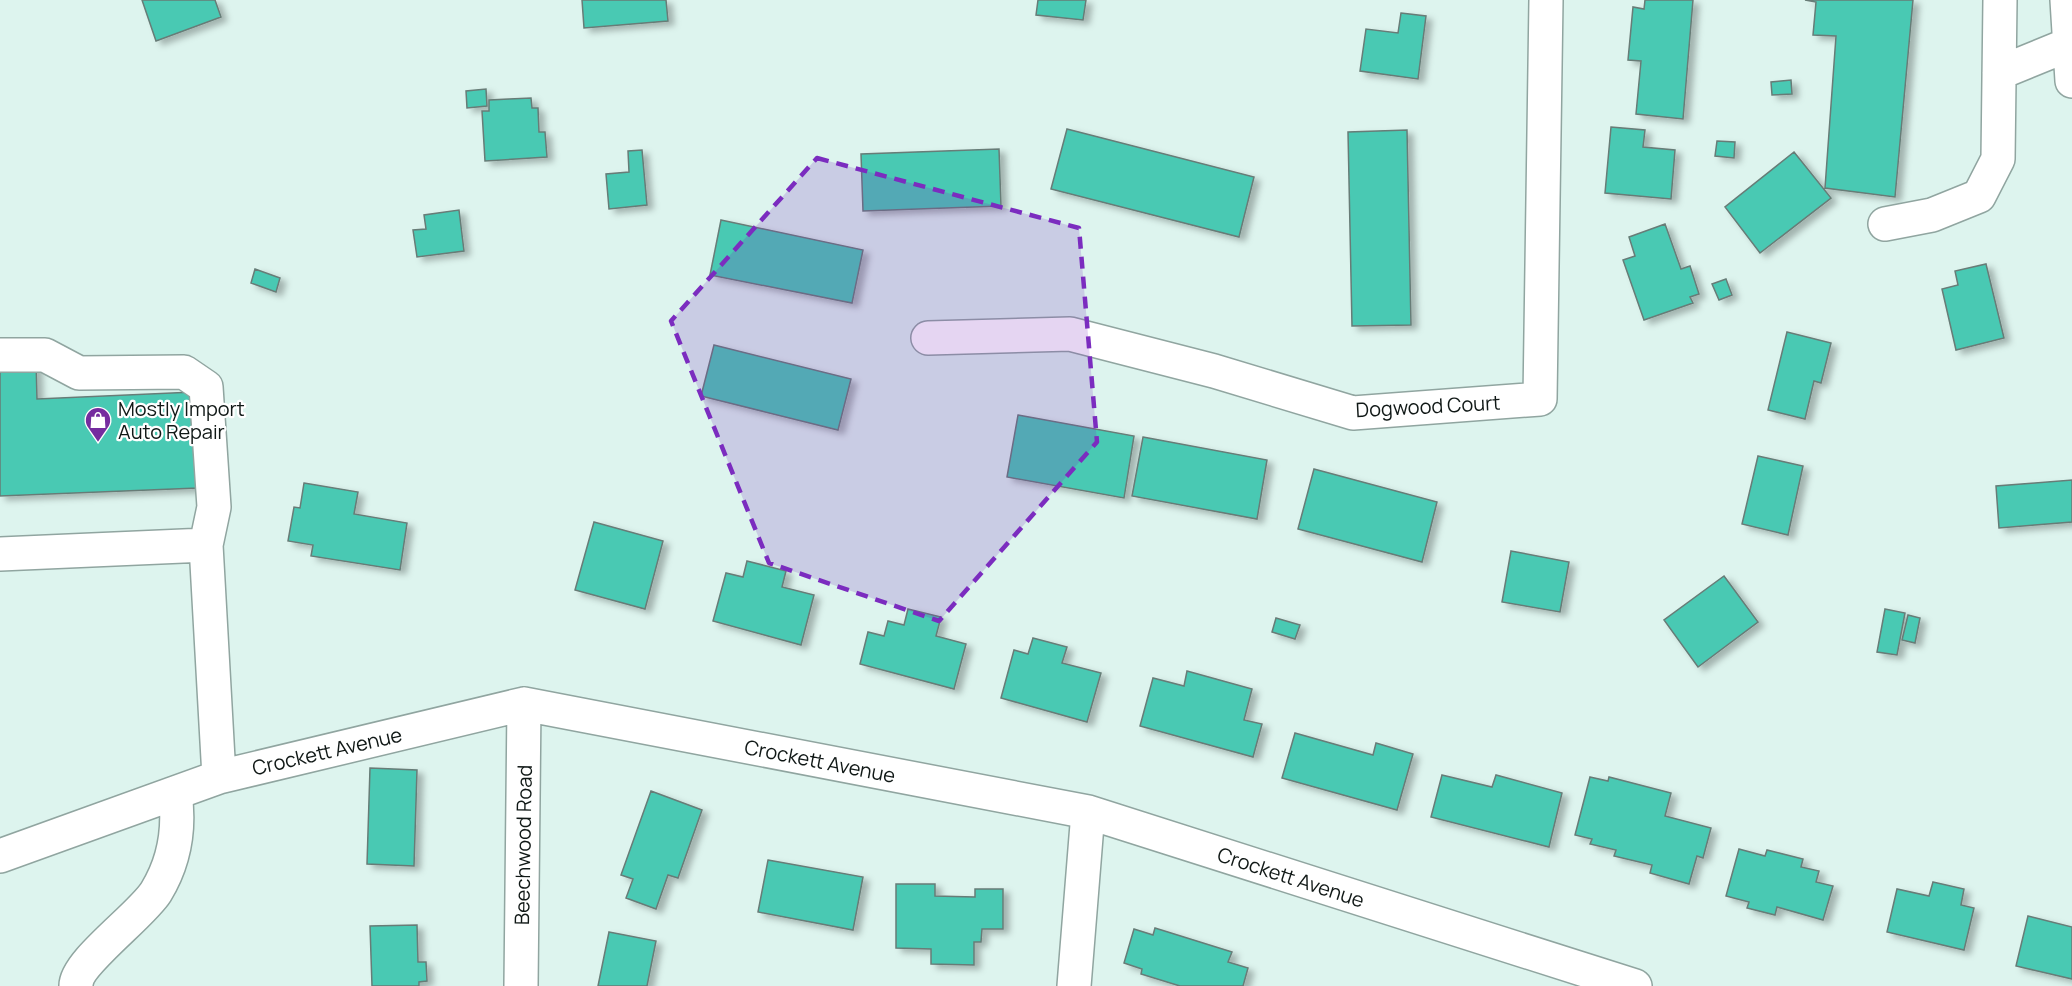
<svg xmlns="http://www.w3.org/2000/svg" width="2072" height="986" viewBox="0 0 2072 986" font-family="Manrope,sans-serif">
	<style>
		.building { fill: #48c9b3; stroke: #677c77; stroke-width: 1.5; filter: url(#shadow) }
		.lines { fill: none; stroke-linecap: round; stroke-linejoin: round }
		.minor-casing { stroke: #90a5a0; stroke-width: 36 }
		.minor { stroke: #fff; stroke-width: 33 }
		.marked { fill: #7b2cbf; fill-opacity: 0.2; stroke: #7b2cbf; stroke-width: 4.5; stroke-dasharray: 12 8; stroke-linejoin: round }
		.labels { text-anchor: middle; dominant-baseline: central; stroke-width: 4.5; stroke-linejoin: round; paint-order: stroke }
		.street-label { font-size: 20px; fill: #101816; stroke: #fff }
		.poi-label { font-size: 20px; fill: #101816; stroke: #fff; text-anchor: start }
	</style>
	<defs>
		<filter id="shadow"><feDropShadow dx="6" dy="4" stdDeviation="3" flood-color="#0004"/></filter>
	</defs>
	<rect width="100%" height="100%" fill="#ddf4ee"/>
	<path class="building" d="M 142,0 L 215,0 L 221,17 L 156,41 Z
		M 582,0 L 666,0 L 668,21 L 584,28 Z
		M 1038,0 L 1086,0 L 1083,20 L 1036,15 Z
		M 1645,0 L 1693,0 L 1683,119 L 1636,114 L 1641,61 L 1628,60 L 1633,7 L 1644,9 Z
		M 1805,0 L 1913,0 L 1895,197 L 1825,188 L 1836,36 L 1813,35 L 1816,2 Z
		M 1401,13 L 1426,16 L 1418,79 L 1360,71 L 1366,29 L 1398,33 Z
		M 1791,80 L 1792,94 L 1772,95 L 1771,82 Z
		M 486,89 L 487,106 L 467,108 L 466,91 Z
		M 531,98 L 532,108 L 538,108 L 539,132 L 545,132 L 547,157 L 485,161 L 482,111 L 489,111 L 489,100 Z
		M 1611,127 L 1645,130 L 1643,147 L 1675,150 L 1671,199 L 1605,193 Z
		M 1067,129 L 1254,177 L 1239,237 L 1051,189 Z
		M 1407,130 L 1411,325 L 1352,326 L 1348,132 Z
		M 1717,141 L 1735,142 L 1734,158 L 1715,156 Z
		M 999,149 L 1001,206 L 863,211 L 861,154 Z
		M 642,150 L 647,205 L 609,209 L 606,174 L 629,172 L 628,151 Z
		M 1794,152 L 1831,198 L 1760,253 L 1725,207 Z
		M 459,210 L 464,251 L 417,257 L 413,230 L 426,229 L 424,215 Z
		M 721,220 L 863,250 L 852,303 L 710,275 Z
		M 1665,224 L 1681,269 L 1690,266 L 1699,294 L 1690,297 L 1693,303 L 1644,320 L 1623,260 L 1635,256 L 1629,237 Z
		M 1986,264 L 2004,338 L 1956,350 L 1942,289 L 1958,285 L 1955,271 Z
		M 255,269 L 280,278 L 276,292 L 251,283 Z
		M 1726,279 L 1732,295 L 1719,300 L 1712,284 Z
		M 1787,332 L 1831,343 L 1821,383 L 1814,381 L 1805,419 L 1768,410 Z
		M 714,345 L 851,379 L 838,430 L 701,396 Z
		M 36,360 L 37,399 L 194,392 L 198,488 L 0,496 L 0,362 Z
		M 1018,415 L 1134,436 L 1124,498 L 1007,477 Z
		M 1143,437 L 1267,460 L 1257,519 L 1132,496 Z
		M 1758,456 L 1803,466 L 1788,535 L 1742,524 Z
		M 1314,469 L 1437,502 L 1422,562 L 1298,529 Z
		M 2072,480 L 2072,522 L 1999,528 L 1996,486 Z
		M 304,483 L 358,492 L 354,514 L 407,523 L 400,570 L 311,556 L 313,545 L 288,541 L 294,507 L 300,508 Z
		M 594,522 L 663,541 L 645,609 L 575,590 Z
		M 1511,551 L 1569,562 L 1560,612 L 1502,602 Z
		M 747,561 L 786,571 L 782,587 L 814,595 L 801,645 L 713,621 L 726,573 L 743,577 Z
		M 1724,576 L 1758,622 L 1698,667 L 1664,620 Z
		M 908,609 L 941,617 L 936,636 L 966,644 L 954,689 L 860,664 L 868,632 L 884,636 L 888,621 L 904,625 Z
		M 1885,609 L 1905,613 L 1897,655 L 1877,652 Z
		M 1908,615 L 1920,618 L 1915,643 L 1902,640 Z
		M 1276,618 L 1300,625 L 1295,639 L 1272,632 Z
		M 1033,638 L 1067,647 L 1062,663 L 1101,673 L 1087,722 L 1001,698 L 1014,650 L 1028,654 Z
		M 1187,671 L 1252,689 L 1244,720 L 1262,724 L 1253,757 L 1140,726 L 1153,678 L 1184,686 Z
		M 1295,733 L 1373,755 L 1376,743 L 1413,754 L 1397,810 L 1282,778 Z
		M 370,768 L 417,770 L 414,866 L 367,864 Z
		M 1442,775 L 1492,787 L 1496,775 L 1562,793 L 1549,847 L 1431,817 Z
		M 1590,777 L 1608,781 L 1609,777 L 1671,793 L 1665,816 L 1711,828 L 1703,858 L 1697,856 L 1689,884 L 1650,873 L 1652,865 L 1614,856 L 1616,850 L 1590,844 L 1592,839 L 1575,835 Z
		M 651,791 L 702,810 L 678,878 L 668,875 L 656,909 L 626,898 L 633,879 L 621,875 Z
		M 1739,849 L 1765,856 L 1767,850 L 1803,859 L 1801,867 L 1819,871 L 1816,882 L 1833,886 L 1823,920 L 1777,907 L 1775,915 L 1747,908 L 1749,902 L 1726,896 Z
		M 768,860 L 863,877 L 853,930 L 758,912 Z
		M 1933,882 L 1964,889 L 1961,905 L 1974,908 L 1964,950 L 1887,932 L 1897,889 L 1929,896 Z
		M 896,884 L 935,884 L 935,896 L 975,897 L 975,889 L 1003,889 L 1003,929 L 982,929 L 981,942 L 974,942 L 974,965 L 931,964 L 931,949 L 896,948 Z
		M 2028,916 L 2072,927 L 2072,979 L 2016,966 Z
		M 417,925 L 418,962 L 426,962 L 427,981 L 419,982 L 419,986 L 372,986 L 370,926 Z
		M 1155,928 L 1232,952 L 1228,962 L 1248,968 L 1243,986 L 1180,986 L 1141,974 L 1142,969 L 1124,963 L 1134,929 L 1153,935 Z
		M 609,932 L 656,941 L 647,986 L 598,986 Z"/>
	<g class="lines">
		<g class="minor-casing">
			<path id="minor" d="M 2067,0 L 2072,81
				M 1999,73 L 2070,44
				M 1885,224 L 1932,215 L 1979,196 L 1998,159 L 2000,0
				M 928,338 L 1070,334 L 1214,371 L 1353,413 L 1540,399 L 1546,0
				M 0,355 L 45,355 L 79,373 L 184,372 L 206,387 L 214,507 L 206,545
				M 0,554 L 206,545 L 219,777
				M 0,856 L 219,777 L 524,704 L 1088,812 L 1635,986
				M 76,986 C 75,963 141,916 156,892 C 175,861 180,828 175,793
				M 521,986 L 524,704
				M 1074,986 L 1088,812"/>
		</g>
		<use href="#minor" class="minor"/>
	</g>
	<path class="marked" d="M 817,158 L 1079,228 L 1097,442 L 939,621 L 769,563 L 671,321 Z"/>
	<defs>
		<g id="shop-pin" transform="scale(1.35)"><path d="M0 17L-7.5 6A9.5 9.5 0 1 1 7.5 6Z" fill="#752c9f" stroke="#fff"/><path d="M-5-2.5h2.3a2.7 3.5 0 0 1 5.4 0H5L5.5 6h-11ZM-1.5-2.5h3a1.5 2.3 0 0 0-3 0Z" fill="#fff"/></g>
	</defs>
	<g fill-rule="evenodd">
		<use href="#shop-pin" x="98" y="420"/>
	</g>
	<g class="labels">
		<g class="street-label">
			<text transform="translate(1428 406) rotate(-3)">Dogwood Court</text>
			<text transform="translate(327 751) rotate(-13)">Crockett Avenue</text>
			<text transform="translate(820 761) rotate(11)">Crockett Avenue</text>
			<text transform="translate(523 845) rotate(-89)">Beechwood Road</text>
			<text transform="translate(1291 877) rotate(18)">Crockett Avenue</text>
		</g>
		<g class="poi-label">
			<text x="118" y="408">Mostly Import<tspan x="118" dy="23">Auto Repair</tspan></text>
		</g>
	</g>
</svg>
